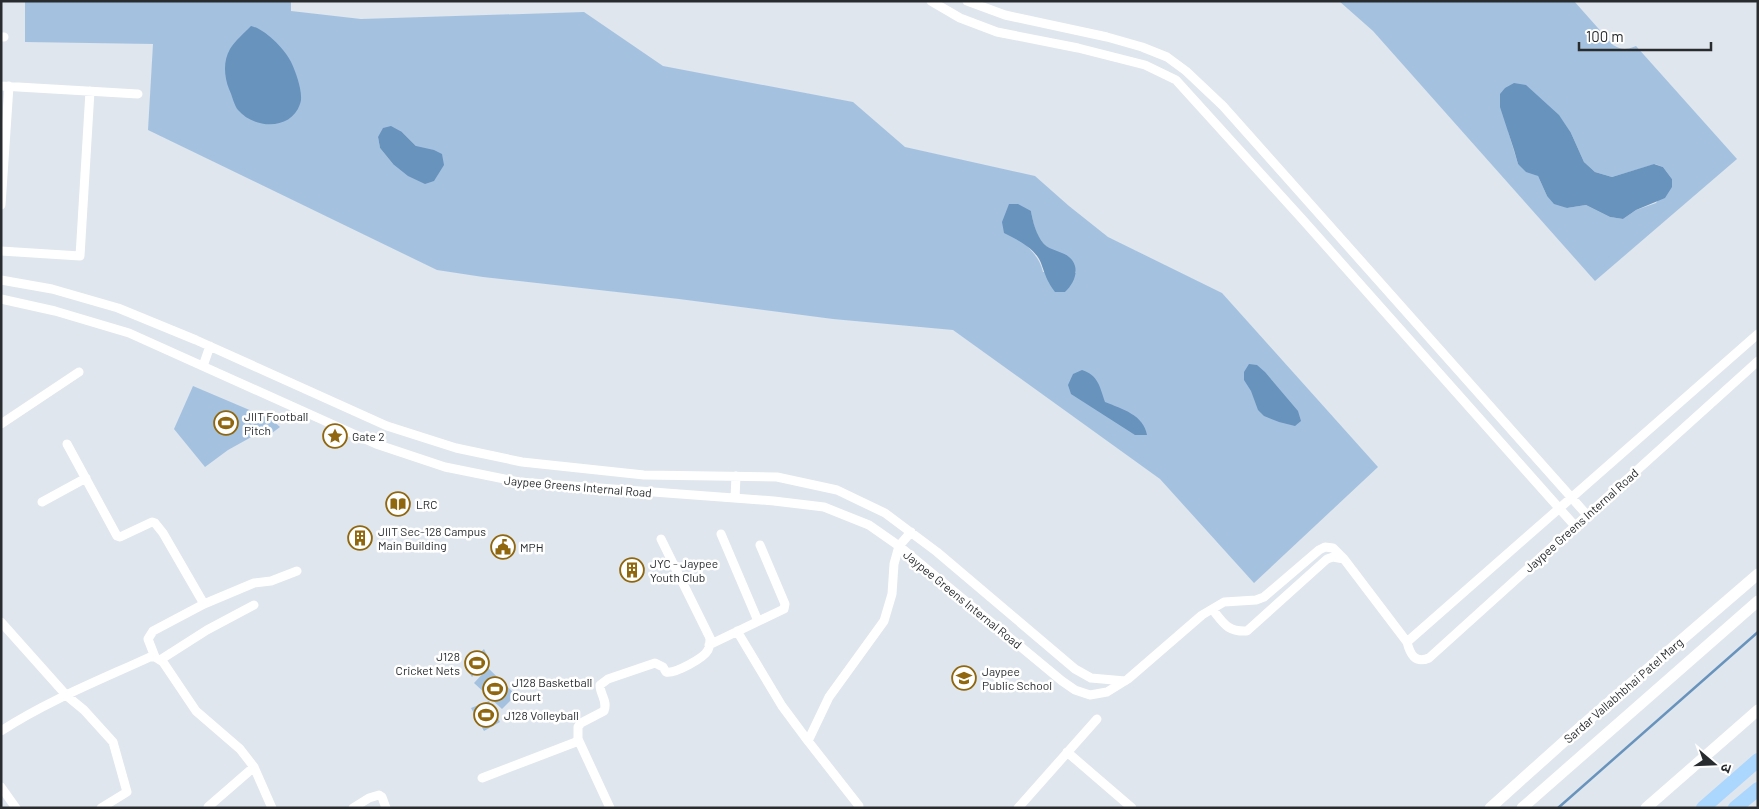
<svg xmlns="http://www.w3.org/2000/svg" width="1759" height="809" viewBox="0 0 1759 809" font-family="Barlow,'Noto Sans Devanagari',sans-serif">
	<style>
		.green { fill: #a4c2e0; fill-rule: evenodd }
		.water { fill: #6893bc }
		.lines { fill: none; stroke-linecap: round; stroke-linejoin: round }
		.stream { stroke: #6893bc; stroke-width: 2.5 }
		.minor { stroke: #fff; stroke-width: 9 }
		.tertiary { stroke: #fff; stroke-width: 11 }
		.trunk { stroke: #abd6fe; stroke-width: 14 }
		.labels { text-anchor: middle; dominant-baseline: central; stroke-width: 5; stroke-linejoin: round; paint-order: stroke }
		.poi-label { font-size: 12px; fill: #292c2f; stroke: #fff; text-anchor: start }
		.street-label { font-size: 12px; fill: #292c2f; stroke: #fff }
	</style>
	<rect width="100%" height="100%" fill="#dfe6ee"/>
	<path class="green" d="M 25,1 L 291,1 L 291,11 L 361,19 L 584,12 L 663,66 L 853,102 L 905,147 L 1035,176 L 1069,206 L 1108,237 L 1222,293 L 1378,467 L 1254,583 L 1160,479 L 953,330 L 833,319 L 679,299 L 483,277 L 437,270 L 148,130 L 153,44 L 25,42 ZM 402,132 L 416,146 L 393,164 L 380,148 L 378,137 ZM 1031,211 C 1033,222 1035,233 1042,242 C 1054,257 1072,249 1076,273 L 1043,272 C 1040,259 1033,252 1024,243 Z
		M 1339,1 L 1574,1 L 1613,45 C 1622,50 1626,50 1636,46 L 1737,159 L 1595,281 L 1373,31 ZM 1508,131 L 1571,133 L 1584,162 L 1595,172 L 1612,177 L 1655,164 L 1663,167 L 1672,179 L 1656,203 L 1636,210 L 1623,219 L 1610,217 L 1586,205 L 1567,208 L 1547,196 L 1538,176 L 1518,164 Z
		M 193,386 L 271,419 L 280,427 L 268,436 L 255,435 L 228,450 L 205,467 L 174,429 Z
		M 484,649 L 489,659 L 472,677 L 465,667 Z
		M 488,668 L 516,695 L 502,709 L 474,683 Z
		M 489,701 L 500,722 L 484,731 L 471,708 Z"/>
	<path class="water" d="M 251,26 C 265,29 286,50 292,64 C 296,73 304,94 300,104 C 291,131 254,129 238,110 C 234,105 232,95 229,89 C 224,76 223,61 230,49 C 235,41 244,33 251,26 Z
		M 1514,83 L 1526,85 L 1559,115 L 1571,133 L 1584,162 L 1595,172 L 1612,177 L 1654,164 L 1663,167 L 1672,179 L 1672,187 L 1665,198 L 1636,210 L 1623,219 L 1610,217 L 1586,205 L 1567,208 L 1554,204 L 1547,196 L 1538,176 L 1526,172 L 1518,164 L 1514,150 L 1500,107 L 1500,94 L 1505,88 Z
		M 391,126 L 402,132 L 416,146 L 434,150 L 442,154 L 444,165 L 434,181 L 425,184 L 408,176 L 393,164 L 380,148 L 378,137 L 383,128 Z
		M 1009,204 L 1018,204 L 1031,211 C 1033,222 1036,235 1044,244 C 1051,251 1062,251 1069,257 C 1081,267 1075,283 1065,292 L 1055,292 C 1047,282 1045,274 1041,263 C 1035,248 1018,240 1004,233 L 1002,222 Z
		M 1249,364 L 1257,365 L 1265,372 L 1298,411 L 1301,421 L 1295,426 L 1279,422 L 1264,416 L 1258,410 L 1251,391 L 1244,380 L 1244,372 Z
		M 1082,370 C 1098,375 1100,387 1105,402 C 1122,409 1144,415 1147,435 L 1135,435 L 1071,394 L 1068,385 L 1073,374 Z"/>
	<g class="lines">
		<path class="stream" d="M 1558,808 L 1758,632"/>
		<path class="minor" d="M 931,1 L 960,18 L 997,32 L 1078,48 L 1145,65 L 1176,80 L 1303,220 L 1575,526
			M 967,1 L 1005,15 L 1107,37 L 1142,47 L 1167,57 L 1186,71 L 1223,106 L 1587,515
			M 1,37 L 4,37
			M 1,86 L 138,94
			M 1,205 L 9,86
			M 1,251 L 80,256 L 90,91
			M 1,280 L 52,289 L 118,308 L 196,340 L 387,426 L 456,448 L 522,462 L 644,475 L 777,477 L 837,490 L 885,513 L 937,552 L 1075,669 L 1091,678 L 1125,681
			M 1,299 L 55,311 L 129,333 L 376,444 L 445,467 L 519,482 L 774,501 L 824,507 L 869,525 L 899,546 L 1062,681 L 1075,690 L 1090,695 L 1107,692 L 1128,679 L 1202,615 L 1224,602 L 1256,600 L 1264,597 L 1319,550 L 1325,547 L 1333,548 L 1344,559 L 1407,642 C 1410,654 1415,664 1429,658 L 1758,361
			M 203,366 L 210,346
			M 1,424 L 79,372
			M 67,444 L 117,536 L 120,537 L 152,522 L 155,523 L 163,533 L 204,604
			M 735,498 L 736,476
			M 42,502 L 86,478
			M 721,534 L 758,621
			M 1213,610 C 1224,624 1228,632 1247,631 L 1327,559 L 1333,557 L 1344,559
			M 1,622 L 67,696 L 84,710 L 113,742 L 127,792 L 101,808
			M 737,631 L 782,706 L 808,741
			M 1407,642 L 1758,334
			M 709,645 L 784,609 L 785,604 L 760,545
			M 155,657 L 148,639 L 153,631 L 204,604 L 254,583 L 271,581 L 297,571
			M 160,660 L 207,630 L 254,605
			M 1,731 C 47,701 100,680 150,657 L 155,657 L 163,662 L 196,711 L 240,749 L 254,767 L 272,808
			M 578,739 L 610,808
			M 1067,752 L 1132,808
			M 482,778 L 576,742 L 578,739 L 578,727 L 581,723 L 604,711 C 608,701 600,695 600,685 L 608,679 L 655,663 L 663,667 L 666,672 C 675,674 704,658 708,650 C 710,646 710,642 710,638 L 661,539
			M 1,787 L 16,808
			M 859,806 L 808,741 L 829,697 L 884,621 L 892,594 L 894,564 L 899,546 L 911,532
			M 208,807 L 254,767
			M 353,808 L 369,798 L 379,795 L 382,797 L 386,808
			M 1018,808 L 1097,719"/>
		<path class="tertiary" d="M 1490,808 L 1578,729 L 1758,574
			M 1522,808 L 1758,601
			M 1646,808 L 1758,710"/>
		<path class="trunk" d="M 1703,808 L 1758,760
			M 1735,808 L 1758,789"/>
	</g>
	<defs>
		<g id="stadium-ring" transform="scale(1.25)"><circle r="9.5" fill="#fff" stroke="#90670e" stroke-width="1.5"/><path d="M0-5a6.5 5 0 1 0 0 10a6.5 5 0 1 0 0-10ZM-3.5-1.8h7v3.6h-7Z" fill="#90670e"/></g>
		<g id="sight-ring" transform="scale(1.25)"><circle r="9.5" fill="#fff" stroke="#90670e" stroke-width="1.5"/><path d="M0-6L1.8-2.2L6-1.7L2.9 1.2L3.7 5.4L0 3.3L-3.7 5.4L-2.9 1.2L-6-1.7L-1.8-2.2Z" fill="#90670e"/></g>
		<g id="library-ring" transform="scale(1.25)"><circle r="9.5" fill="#fff" stroke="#90670e" stroke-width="1.5"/><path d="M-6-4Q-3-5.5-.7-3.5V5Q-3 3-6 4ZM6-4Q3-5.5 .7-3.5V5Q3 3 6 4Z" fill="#90670e"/></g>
		<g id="building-ring" transform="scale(1.25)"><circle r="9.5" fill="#fff" stroke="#90670e" stroke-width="1.5"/><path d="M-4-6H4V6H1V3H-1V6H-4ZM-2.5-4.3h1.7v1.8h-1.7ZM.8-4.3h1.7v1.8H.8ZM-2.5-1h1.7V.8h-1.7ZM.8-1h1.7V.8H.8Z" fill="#90670e"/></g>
		<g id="civic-ring" transform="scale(1.25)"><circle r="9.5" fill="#fff" stroke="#90670e" stroke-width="1.5"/><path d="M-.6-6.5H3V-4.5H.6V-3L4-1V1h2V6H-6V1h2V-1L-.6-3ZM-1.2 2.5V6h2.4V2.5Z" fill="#90670e"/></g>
		<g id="school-ring" transform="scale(1.25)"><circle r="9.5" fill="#fff" stroke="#90670e" stroke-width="1.5"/><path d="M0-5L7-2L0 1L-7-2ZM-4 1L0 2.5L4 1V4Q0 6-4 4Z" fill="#90670e"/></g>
	</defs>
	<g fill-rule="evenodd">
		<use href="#stadium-ring" x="226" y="423"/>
		<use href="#sight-ring" x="335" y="436"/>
		<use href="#library-ring" x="398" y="504"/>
		<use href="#building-ring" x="360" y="538"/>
		<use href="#civic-ring" x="503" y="547"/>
		<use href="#building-ring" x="632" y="570"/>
		<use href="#stadium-ring" x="477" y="663"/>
		<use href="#school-ring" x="964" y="678"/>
		<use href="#stadium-ring" x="495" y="689"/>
		<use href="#stadium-ring" x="486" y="715"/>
	</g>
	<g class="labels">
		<g class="poi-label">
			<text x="244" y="416">JIIT Football<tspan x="244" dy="14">Pitch</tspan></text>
			<text x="352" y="436">Gate 2</text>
			<text x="416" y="504">LRC</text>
			<text x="378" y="531">JIIT Sec-128 Campus<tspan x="378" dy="14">Main Building</tspan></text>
			<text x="520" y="547">MPH</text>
			<text x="650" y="563">JYC - Jaypee<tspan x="650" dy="14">Youth Club</tspan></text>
			<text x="460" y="656" text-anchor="end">J128<tspan x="460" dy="14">Cricket Nets</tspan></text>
			<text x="982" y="671">Jaypee<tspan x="982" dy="14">Public School</tspan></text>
			<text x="512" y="682">J128 Basketball<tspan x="512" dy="14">Court</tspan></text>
			<text x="504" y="715">J128 Volleyball</text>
		</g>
		<g class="street-label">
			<text transform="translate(578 486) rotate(5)">Jaypee Greens Internal Road</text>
			<text transform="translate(1581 520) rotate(-42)">Jaypee Greens Internal Road</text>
			<text transform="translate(963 599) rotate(39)">Jaypee Greens Internal Road</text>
			<text transform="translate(1623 690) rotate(-41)">Sardar Vallabhbhai Patel Marg</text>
		</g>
	</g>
	<rect width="1759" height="809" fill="none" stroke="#292c2f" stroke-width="5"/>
	<g transform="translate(1714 764) rotate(109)" stroke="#ffffff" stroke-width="4" paint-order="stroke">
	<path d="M0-4L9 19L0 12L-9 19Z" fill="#292c2f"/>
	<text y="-8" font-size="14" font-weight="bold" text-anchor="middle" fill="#292c2f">उ</text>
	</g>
	<path d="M1579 42v8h132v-8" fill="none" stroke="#292c2f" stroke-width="2.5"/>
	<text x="1586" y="42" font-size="15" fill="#292c2f" stroke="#ffffff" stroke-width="4" paint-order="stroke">100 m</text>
</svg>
